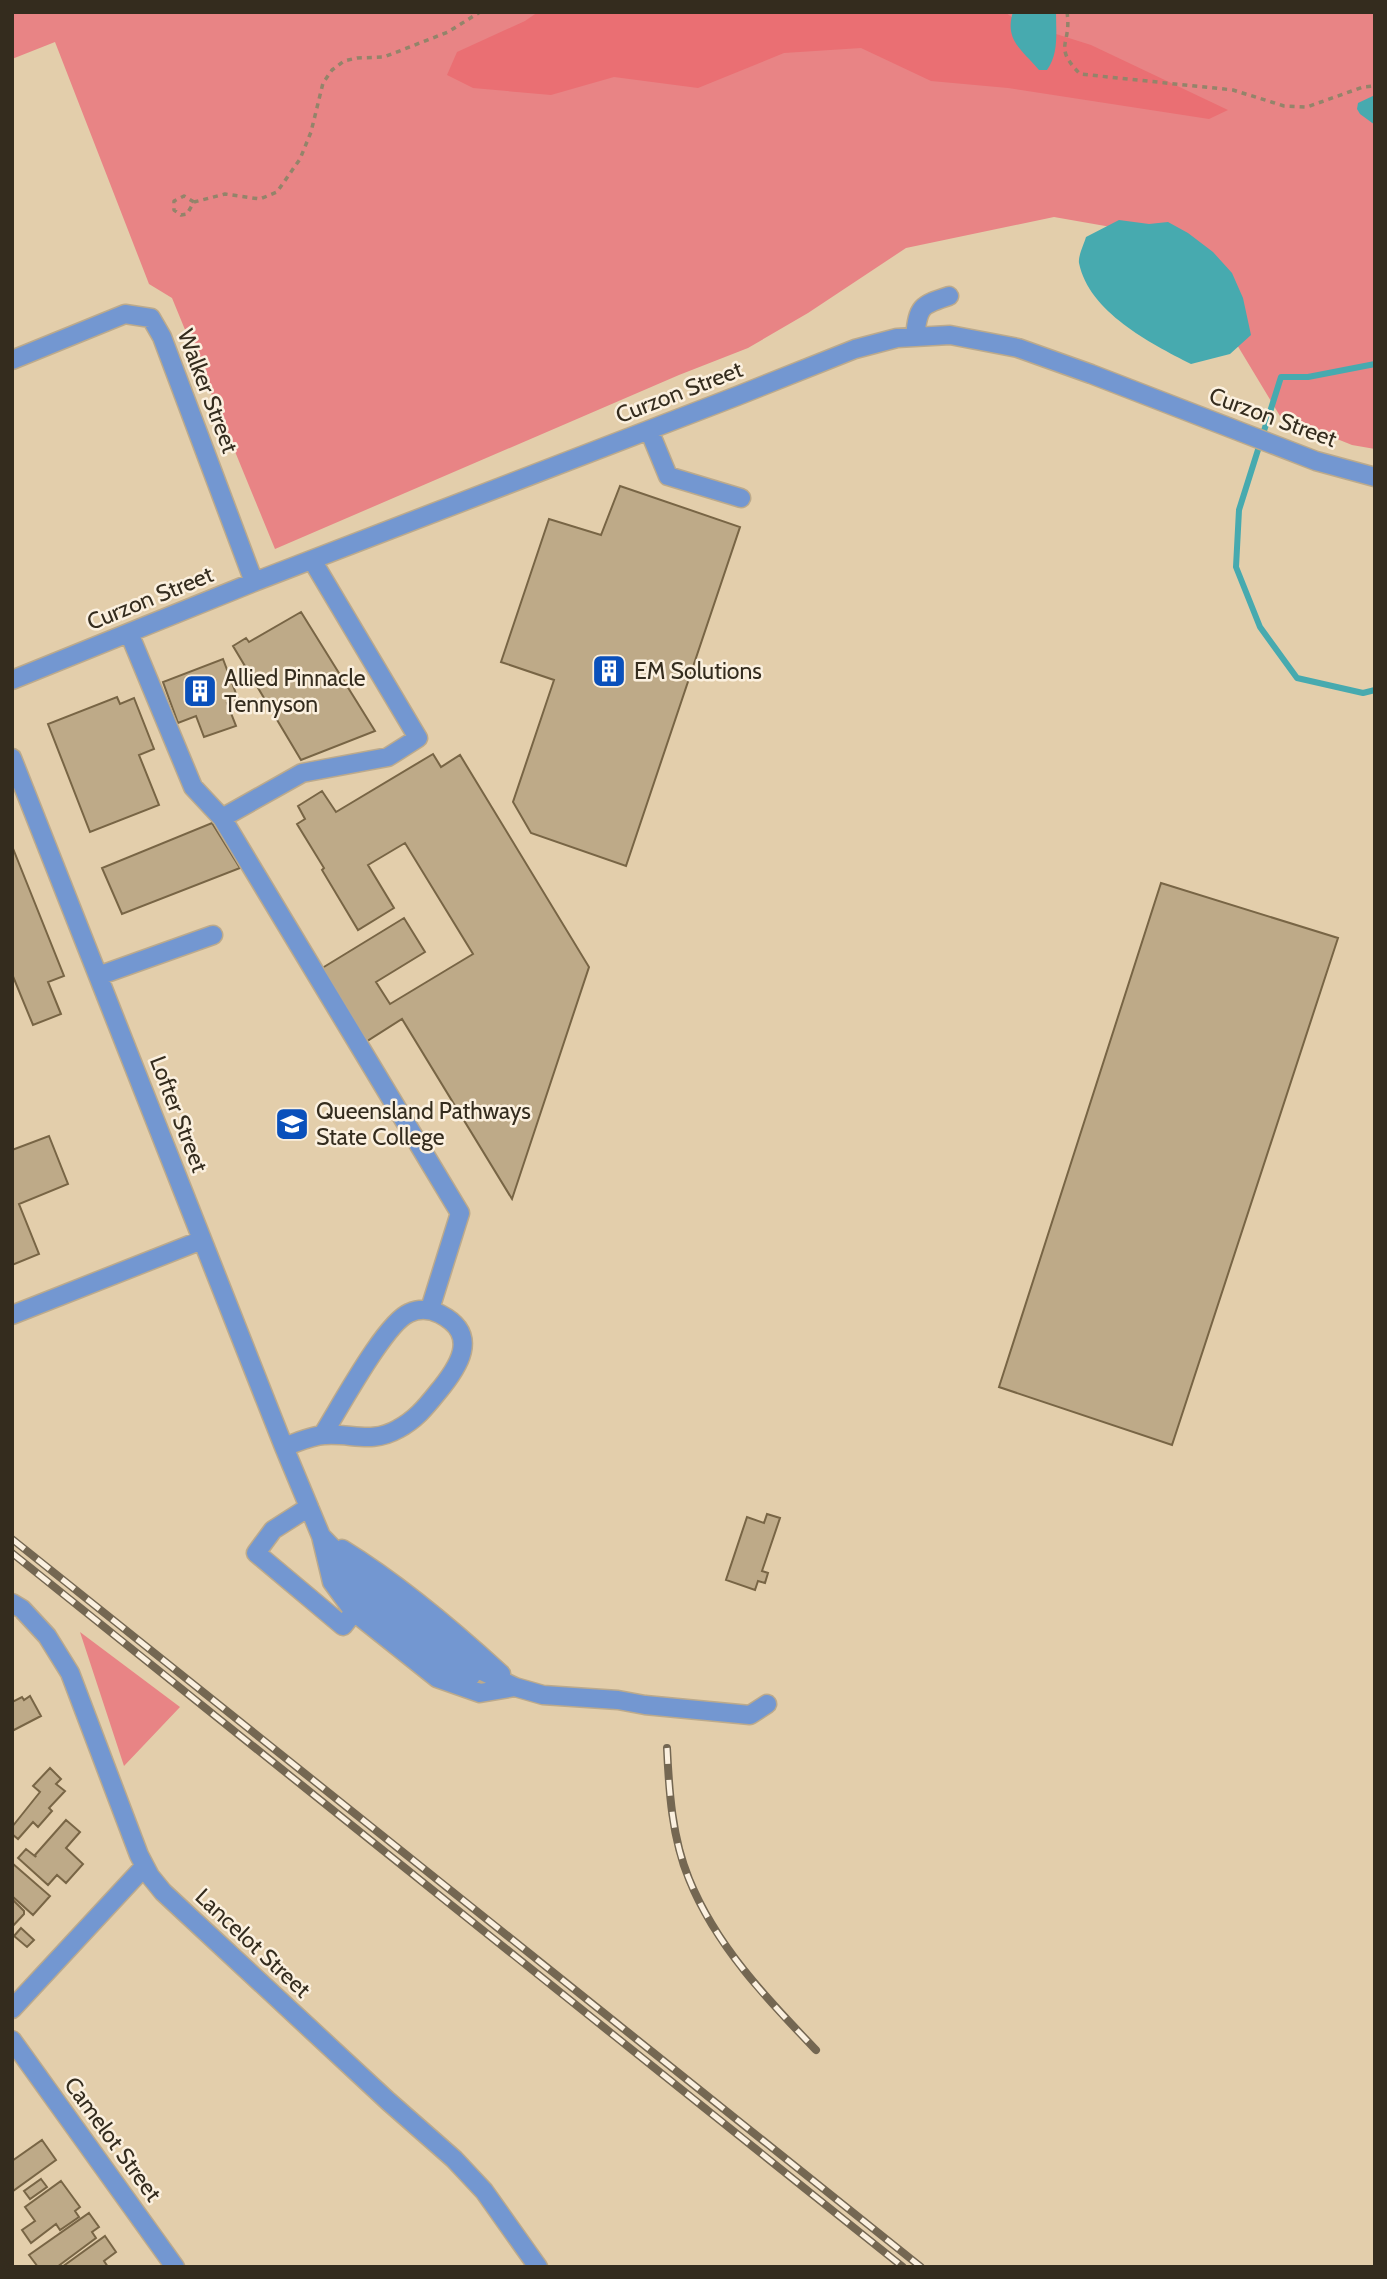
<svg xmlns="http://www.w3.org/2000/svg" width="1387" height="2279" viewBox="0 0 1387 2279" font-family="Cabin,sans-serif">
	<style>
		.green { fill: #e88485 }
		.forest { fill: #ea6f73 }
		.water { fill: #47aaaf }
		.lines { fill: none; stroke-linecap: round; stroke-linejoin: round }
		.stream { stroke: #47aaaf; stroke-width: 6 }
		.building { fill: #beaa88; stroke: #786545; stroke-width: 2 }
		.minor-casing { stroke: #bcaa8c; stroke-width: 21 }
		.path { stroke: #93846a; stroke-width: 3.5; stroke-dasharray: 5 5; stroke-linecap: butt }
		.minor { stroke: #7397d1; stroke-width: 18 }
		.rail-casing { stroke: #746752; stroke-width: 8 }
		.rail { stroke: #fbf0df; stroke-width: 5; stroke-dasharray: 16; stroke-linecap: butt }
		.labels { text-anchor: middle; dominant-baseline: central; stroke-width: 5; stroke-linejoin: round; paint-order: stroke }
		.street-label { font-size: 23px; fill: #342c1e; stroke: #fbf0df }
		.poi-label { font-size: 23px; fill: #342c1e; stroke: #fbf0df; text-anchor: start }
	</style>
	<rect width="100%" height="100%" fill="#e3ceab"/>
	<path class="green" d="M 12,12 L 1375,12 L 1375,449 L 1352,445 L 1280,416 L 1216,310 L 1151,234 L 1054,217 L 906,248 L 808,313 L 748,348 L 679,375 L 275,549 L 172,298 L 149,284 L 55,42 L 12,59 Z
		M 80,1632 L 180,1707 L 124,1766 Z"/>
	<path class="forest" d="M 538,12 L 1005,12 L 1018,22 L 1091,45 L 1228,110 L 1209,119 L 1008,88 L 931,81 L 861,48 L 784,53 L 698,88 L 614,77 L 551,95 L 473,88 L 447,75 L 457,52 L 525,21 Z"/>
	<path class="water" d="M 1013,12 L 1056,12 C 1056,32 1059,53 1047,70 L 1039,70 C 1022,50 1004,40 1013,12 Z
		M 1375,95 L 1375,125 L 1360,114 L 1357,109 L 1358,103 Z
		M 1119,220 L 1149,224 L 1168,222 L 1188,233 L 1213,252 L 1232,273 L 1243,298 L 1251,335 L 1230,354 L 1191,364 C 1150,343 1089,312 1079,263 C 1078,256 1084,244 1086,237 Z"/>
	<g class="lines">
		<path class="stream" d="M 1375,364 L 1308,377 L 1281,377 L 1239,510 L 1236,567 L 1260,627 L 1297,678 L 1363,693 L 1375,690"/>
	</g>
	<path class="building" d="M 620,486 L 740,527 L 626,866 L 531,833 L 513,802 L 554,680 L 501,662 L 549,519 L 601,535 Z
		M 301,612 L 375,731 L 301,760 L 233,646 L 246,638 L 249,642 Z
		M 223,659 L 238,699 L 227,703 L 236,726 L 204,737 L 196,716 L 178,723 L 163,682 Z
		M 117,697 L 120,704 L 134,698 L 154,749 L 139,755 L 159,805 L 90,832 L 48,724 Z
		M 433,754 L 441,767 L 460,755 L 589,967 L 512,1199 L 402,1019 L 364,1043 L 319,970 L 404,918 L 425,952 L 376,982 L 390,1004 L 473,954 L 405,843 L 368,865 L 394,908 L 358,930 L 322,870 L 324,868 L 297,824 L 305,819 L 298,806 L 322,791 L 336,812 Z
		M 212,823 L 240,868 L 122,914 L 102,868 Z
		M 12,846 L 64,976 L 48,982 L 61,1014 L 33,1025 L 12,974 Z
		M 1161,883 L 1338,938 L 1172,1445 L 999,1387 Z
		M 49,1136 L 68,1184 L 19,1204 L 39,1254 L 12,1265 L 12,1150 Z
		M 767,1514 L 780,1518 L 762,1571 L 768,1573 L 765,1583 L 758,1581 L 755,1590 L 726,1580 L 747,1517 L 764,1523 Z
		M 30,1696 L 41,1716 L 12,1731 L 12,1702 L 22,1697 L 24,1700 Z
		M 50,1768 L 61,1779 L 56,1784 L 65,1791 L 49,1808 L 52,1811 L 38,1827 L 33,1822 L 18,1839 L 12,1834 L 12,1827 L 40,1792 L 33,1786 Z
		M 66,1820 L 80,1832 L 66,1848 L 83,1864 L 66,1883 L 57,1875 L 48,1885 L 18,1858 L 26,1849 L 36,1857 L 35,1855 Z
		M 12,1863 L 50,1896 L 33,1915 L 12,1896 Z
		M 12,1899 L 24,1911 L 24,1914 L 12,1927 Z
		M 21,1928 L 34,1940 L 27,1947 L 14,1936 Z
		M 42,2140 L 56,2160 L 13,2191 L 12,2161 Z
		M 41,2179 L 47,2187 L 30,2199 L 24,2191 Z
		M 61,2181 L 80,2207 L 75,2211 L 79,2217 L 60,2230 L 56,2224 L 31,2243 L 22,2230 L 35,2221 L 25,2207 Z
		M 89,2213 L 99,2227 L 92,2232 L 96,2238 L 57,2267 L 38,2267 L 29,2255 Z
		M 105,2236 L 116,2252 L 104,2261 L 108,2267 L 62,2267 Z"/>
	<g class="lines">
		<g class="minor-casing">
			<path id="minor" d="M 915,337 C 918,306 921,305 949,296
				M 12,360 L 125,314 L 151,318 L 162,337 L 254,582
				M 649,430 L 668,476 L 741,498
				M 129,633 L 193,787 L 222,818 L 460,1213 L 430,1309
				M 12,680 L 254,582 L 737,396 L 855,349 L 897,338 L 950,335 L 1018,348 L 1091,374 L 1316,461 L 1375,477
				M 12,758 L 284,1447 L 321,1536 L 355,1571 L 459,1660 L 515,1687 L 543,1695 L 618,1700 L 645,1705 L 750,1715 L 767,1704
				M 222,818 L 302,773 L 388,757 L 418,738 L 312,560
				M 98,976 L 213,935
				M 12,1315 L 202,1240
				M 284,1447 C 296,1443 312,1435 325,1435 C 352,1433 372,1444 398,1429 C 415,1420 425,1408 437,1393 C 458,1368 481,1335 440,1314 C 430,1309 420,1308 409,1313 C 385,1323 339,1409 323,1434
				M 309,1507 L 273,1530 L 256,1553 L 343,1626 L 354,1612
				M 321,1536 L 332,1582 L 354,1612 L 437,1678 L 480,1693 L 515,1687
				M 342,1549 C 399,1584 452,1629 501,1674
				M 336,1564 C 358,1599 431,1665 471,1676
				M 12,1603 L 22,1609 L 47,1636 L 70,1673 L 139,1855 L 150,1876 L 163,1892 L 388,2101 L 454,2159 L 484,2191 L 538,2267
				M 12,2009 L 144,1867
				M 12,2040 L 175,2267"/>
		</g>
		<path class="path" d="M 1067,12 C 1072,46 1052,45 1080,74 L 1233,90 L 1284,106 L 1307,107 L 1363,87 L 1375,86
			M 194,202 L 184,196 L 174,201 L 174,210 L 181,215 L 187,214 L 194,202 L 225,194 L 260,199 L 277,192 L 300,159 L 311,132 L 323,83 L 332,70 L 344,61 L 357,58 L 384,57 L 448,32 L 480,12"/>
		<use href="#minor" class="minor"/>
		<g class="rail-casing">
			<path id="rail" d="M 12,1539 L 921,2267
				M 12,1553 L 903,2267
				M 667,1748 C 669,1791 672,1838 689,1879 C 716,1946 767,1999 816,2050"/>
		</g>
		<use href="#rail" class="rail"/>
	</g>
	<defs>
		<g id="building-square" transform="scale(1.75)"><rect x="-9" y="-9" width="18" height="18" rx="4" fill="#0a50bb" stroke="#fbf0df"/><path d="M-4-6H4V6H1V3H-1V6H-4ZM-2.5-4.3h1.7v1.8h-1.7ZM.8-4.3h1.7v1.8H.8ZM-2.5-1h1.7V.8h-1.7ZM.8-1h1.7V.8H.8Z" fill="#fff"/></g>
		<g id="school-square" transform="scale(1.75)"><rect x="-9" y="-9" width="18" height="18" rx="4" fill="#0a50bb" stroke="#fbf0df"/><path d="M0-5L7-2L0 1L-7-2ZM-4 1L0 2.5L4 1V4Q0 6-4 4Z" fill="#fff"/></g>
	</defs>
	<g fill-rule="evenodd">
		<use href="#building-square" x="609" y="671"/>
		<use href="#building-square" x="200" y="691"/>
		<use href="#school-square" x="292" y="1124"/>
	</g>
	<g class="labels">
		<g class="street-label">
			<text transform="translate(208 391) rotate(69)">Walker Street</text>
			<text transform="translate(679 392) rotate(-21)">Curzon Street</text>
			<text transform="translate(1273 417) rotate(20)">Curzon Street</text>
			<text transform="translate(150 598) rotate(-22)">Curzon Street</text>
			<text transform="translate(179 1114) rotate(69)">Lofter Street</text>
			<text transform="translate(253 1943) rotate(43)">Lancelot Street</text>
			<text transform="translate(113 2139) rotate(54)">Camelot Street</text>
		</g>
		<g class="poi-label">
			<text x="634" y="671">EM Solutions</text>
			<text x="224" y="678">Allied Pinnacle<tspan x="224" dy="26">Tennyson</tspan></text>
			<text x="316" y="1111">Queensland Pathways<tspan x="316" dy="26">State College</tspan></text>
		</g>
	</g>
	<rect width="1387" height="2279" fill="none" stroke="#342c1e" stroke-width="28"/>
</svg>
